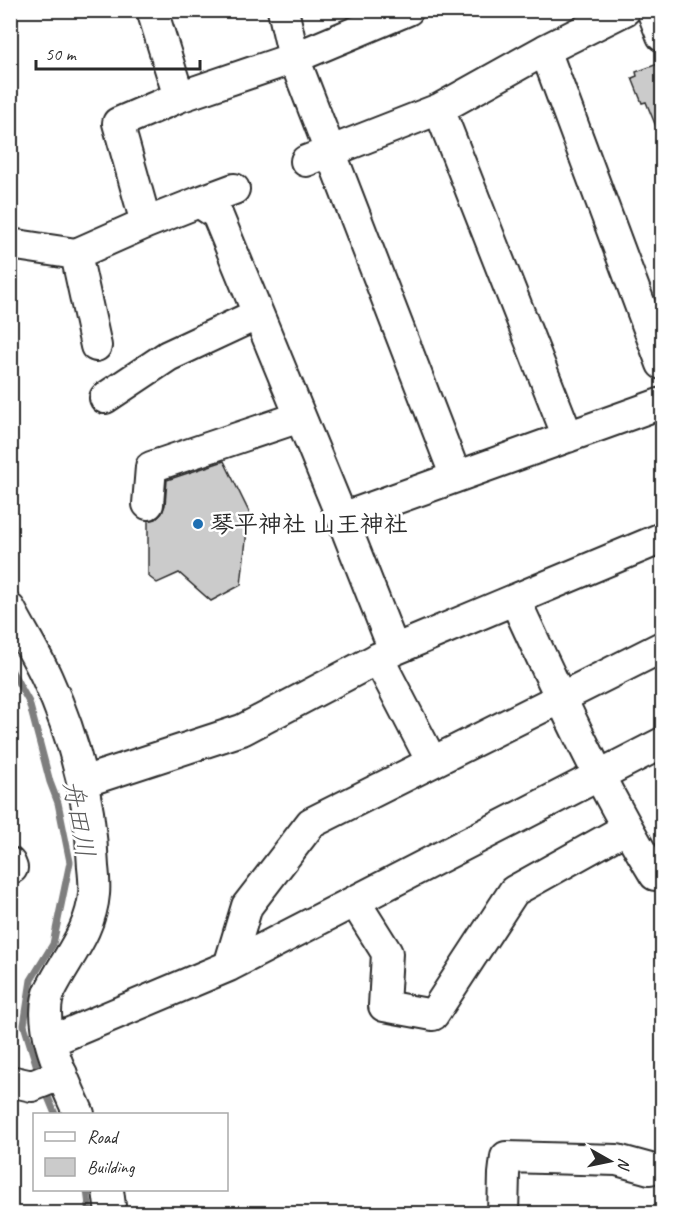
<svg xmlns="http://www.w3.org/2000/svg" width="673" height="1224" viewBox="0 0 673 1224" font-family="Caveat,'Klee One',sans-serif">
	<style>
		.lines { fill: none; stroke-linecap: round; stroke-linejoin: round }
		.stream { stroke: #7e7e7e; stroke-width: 7 }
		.building { fill: #cbcbcb; stroke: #2b2b2b; stroke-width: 1.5 }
		.minor-casing { stroke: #2b2b2b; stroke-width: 34 }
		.minor { stroke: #fff; stroke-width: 30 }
		.poi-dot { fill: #1f6fb2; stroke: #fff; stroke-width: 2 }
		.labels { text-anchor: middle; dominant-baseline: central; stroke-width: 5; stroke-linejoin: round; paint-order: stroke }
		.poi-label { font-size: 24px; font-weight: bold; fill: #2b2b2b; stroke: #fff; text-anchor: start }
		.water-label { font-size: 26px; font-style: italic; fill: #5c5c5c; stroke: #fff }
	</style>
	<rect width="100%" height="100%" fill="#fff"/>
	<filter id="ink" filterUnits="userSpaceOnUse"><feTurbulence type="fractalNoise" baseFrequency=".0167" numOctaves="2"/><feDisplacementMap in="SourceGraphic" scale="12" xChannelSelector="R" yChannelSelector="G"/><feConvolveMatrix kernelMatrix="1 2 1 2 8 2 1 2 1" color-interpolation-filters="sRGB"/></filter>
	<g filter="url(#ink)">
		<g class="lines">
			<path class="stream" d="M 10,668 L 29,702 L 50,782 L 58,803 L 70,862 L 53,944 L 31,980 L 24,1025 L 40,1077
				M 45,1090 L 55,1114
				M 87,1190 L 90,1214"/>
		</g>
		<path class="building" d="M 663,62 L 663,141 L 662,141 L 646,102 L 642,103 L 632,78 L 637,76 L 636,72 Z
			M 224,461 L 249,512 L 241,585 L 211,601 L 179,573 L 157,583 L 148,576 L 148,521 L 156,519 L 162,513 L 165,505 L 167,480 Z"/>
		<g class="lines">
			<g class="minor-casing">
				<path id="minor" d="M 152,10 L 179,97
					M 283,10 L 294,58 L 408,10
					M 652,10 L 662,36
					M 545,50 L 662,364
					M 439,109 L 568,437
					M 306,161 L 439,109 L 545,50 L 625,10
					M 199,202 L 234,189
					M 146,223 L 118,123 L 179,97 L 294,58 L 456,477
					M 10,244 L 76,254 L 146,223 L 199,202 L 217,214 L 342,518 L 394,650
					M 76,254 L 96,346
					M 105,398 L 168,356 L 258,314
					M 148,504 L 151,467 L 300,417
					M 342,518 L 662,403
					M 515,600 C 558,693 601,787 655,875 L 662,870
					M 10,609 C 22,632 36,654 47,678 C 74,737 91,802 93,867 C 94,876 95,885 94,894 C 91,931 67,957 51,989 C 34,1023 65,1082 79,1114
					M 378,658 L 432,762
					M 83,782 L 242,730 L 394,650 L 662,538
					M 10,863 L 12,868 L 10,868
					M 355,902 L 387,953 L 384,1006 L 433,1015 L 514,891 L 627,828
					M 229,966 L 247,906 L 311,823 L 662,647
					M 51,1041 L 229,966 L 662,743
					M 10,1081 L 32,1086 L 62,1074
					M 108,1190 L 111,1214
					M 503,1214 L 504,1174 L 506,1157 L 617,1160 L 650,1169"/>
			</g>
			<use href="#minor" class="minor"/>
		</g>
	</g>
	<circle class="poi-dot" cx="198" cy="524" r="6"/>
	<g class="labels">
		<g class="poi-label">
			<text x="210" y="524">琴平神社 山王神社</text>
		</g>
		<g class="water-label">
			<text transform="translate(79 819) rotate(80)">舟田川</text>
		</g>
	</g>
	<rect width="673" height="1224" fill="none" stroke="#fff" stroke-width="36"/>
	<rect x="18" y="18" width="637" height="1188" fill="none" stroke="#2b2b2b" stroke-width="2" filter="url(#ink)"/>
	<rect x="33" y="1113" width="195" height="78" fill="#ffffff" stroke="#aaaaaa" stroke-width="1.5"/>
	<rect x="45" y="1132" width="30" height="9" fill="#ffffff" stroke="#aaaaaa" stroke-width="1.5"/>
	<text x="87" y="1143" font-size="18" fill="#2b2b2b">Road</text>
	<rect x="45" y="1158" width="30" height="18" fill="#cbcbcb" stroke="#aaaaaa" stroke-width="1.5"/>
	<text x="87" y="1173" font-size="18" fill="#2b2b2b">Building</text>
	<g transform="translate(610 1161) rotate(99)" stroke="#ffffff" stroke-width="4.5" paint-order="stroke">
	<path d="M0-4.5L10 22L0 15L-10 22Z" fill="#2b2b2b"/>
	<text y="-9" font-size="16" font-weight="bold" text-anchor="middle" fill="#2b2b2b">N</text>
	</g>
	<path d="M36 60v9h164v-9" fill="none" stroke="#2b2b2b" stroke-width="3"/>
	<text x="45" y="60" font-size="18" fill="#2b2b2b" stroke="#ffffff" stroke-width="4.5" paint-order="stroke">50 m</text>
</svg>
